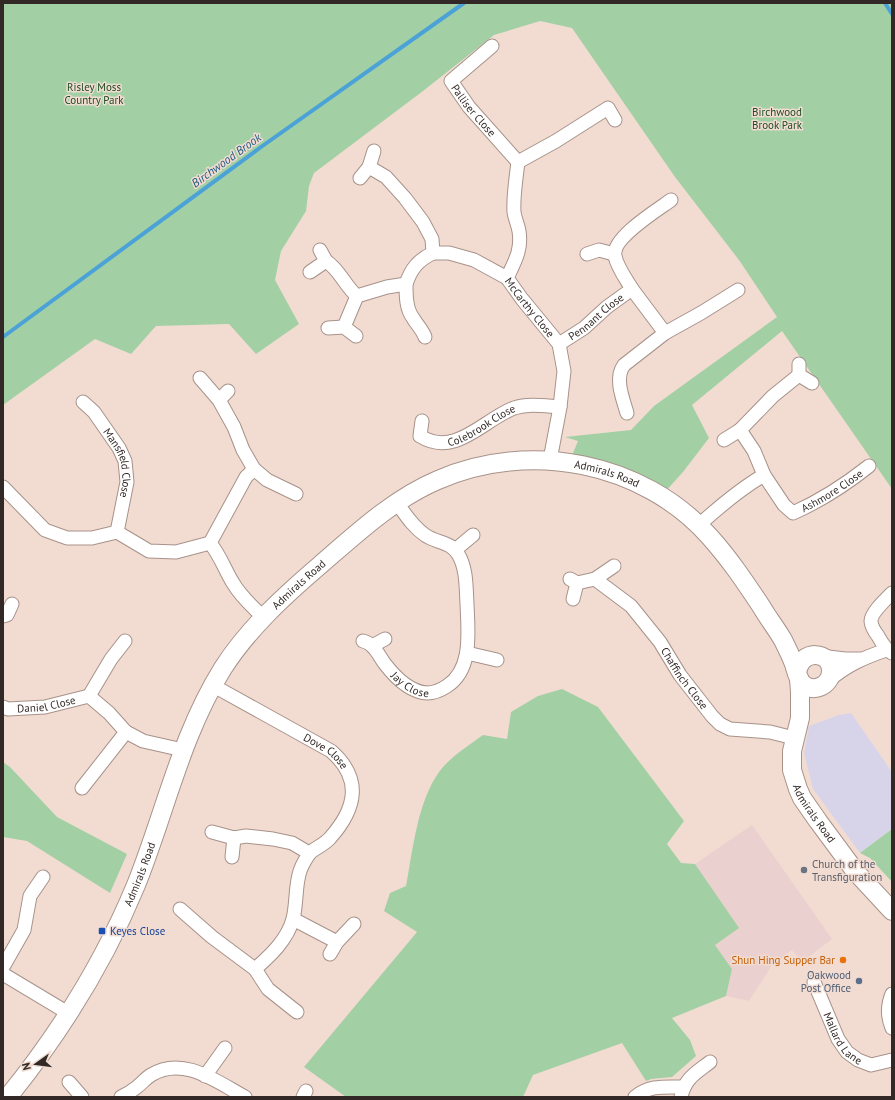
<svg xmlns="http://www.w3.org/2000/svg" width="895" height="1100" viewBox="0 0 895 1100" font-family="'PT Sans',sans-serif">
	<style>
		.commercial { fill: #d7d4ea }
		.education { fill: #ead0ce }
		.green { fill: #a2d0a4 }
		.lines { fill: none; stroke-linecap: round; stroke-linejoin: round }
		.stream { stroke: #4ba2d7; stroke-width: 4 }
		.street-casing { stroke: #a79289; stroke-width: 15 }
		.secondary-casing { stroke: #a79289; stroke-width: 20 }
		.street { stroke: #fff; stroke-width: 13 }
		.secondary { stroke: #fff; stroke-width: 18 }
		.worship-dot { fill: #6b7280; stroke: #f2dcd2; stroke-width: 1.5 }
		.transit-dot { fill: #1a4fb4; stroke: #f2dcd2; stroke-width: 1.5 }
		.food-dot { fill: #e8710a; stroke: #f2dcd2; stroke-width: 1.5 }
		.service-dot { fill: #5c6f8a; stroke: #f2dcd2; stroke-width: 1.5 }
		.labels { text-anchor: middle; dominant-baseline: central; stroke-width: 3; stroke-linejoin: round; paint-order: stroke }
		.park-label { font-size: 11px; fill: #1b4b22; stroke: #f2dcd2 }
		.street-label { font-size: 11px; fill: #322926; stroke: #f2dcd2 }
		.worship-label { font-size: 11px; fill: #5b616d; stroke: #f2dcd2; text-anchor: start }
		.transit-label { font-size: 11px; fill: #164399; stroke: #f2dcd2; text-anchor: start }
		.food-label { font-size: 11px; fill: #c56008; stroke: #f2dcd2; text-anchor: end }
		.service-label { font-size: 11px; fill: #4e5e75; stroke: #f2dcd2; text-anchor: end }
		.water-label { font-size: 12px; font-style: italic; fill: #1d5c81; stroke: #f2dcd2 }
	</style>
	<rect width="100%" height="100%" fill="#f2dcd2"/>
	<path class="commercial" d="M 851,713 L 892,772 L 892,829 L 860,853 L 813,789 L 804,753 L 809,726 L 839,715 Z"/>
	<path class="education" d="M 752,825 L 832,939 L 802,962 L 792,950 L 772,965 L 749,1001 L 726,996 L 732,969 L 715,945 L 695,864 Z"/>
	<path class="green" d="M 3,3 L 892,3 L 892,489 L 782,331 L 692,405 L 709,438 L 683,472 L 664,493 L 571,458 L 578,441 L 565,437 L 631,430 L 654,406 L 777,317 L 739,260 L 675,177 L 572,28 L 540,21 L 494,35 L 423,91 L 314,173 L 309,186 L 306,211 L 281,251 L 275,280 L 299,324 L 256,354 L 229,324 L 156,326 L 131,354 L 95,339 L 3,405 Z
		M 562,689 L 598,707 L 684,821 L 667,844 L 681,863 L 695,864 L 739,928 L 715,945 L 732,969 L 726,996 L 672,1018 L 690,1040 L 696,1056 L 672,1077 L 651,1079 L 646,1081 L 622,1043 L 533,1075 L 523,1097 L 346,1097 L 304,1067 L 417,932 L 384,911 L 390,893 L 406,886 C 413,850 417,803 439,772 C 450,757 468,746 483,735 L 507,739 L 511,712 L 538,696 Z
		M 3,762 L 10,767 L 57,817 L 127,854 L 110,893 L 27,841 L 3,837 Z
		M 892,829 L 892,882 L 870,858 L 860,853 Z"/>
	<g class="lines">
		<path class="stream" d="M 885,3 L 892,14
			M 3,337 L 261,147 L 464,3"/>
		<g class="street-casing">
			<g id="street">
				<path id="s1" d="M 492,46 L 451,81 L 469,107 L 518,162"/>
				<path id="s2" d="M 369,167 L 386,177 L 405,198 L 423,222 L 432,239 L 433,253 L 449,253 L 474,260 L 507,278 L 522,299 L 559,344 L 564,371 L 560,407 L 550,460"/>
				<path d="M 360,178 L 369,167 L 374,151"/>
				<path d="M 587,254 L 599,250 L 614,254"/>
				<path d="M 326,261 C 340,270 345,286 357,296 L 387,287 L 406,284 C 411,269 418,260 433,253"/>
				<path d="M 310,272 L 326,261 L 320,250"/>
				<path d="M 507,278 C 515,261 522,250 519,231 C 518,225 515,219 514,212 C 513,196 516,179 518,162 L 556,141 L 608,108 L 615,120"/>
				<path d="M 406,284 C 406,295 406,309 413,318 C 417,325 422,329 425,337"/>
				<path d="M 632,289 L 665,333"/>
				<path d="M 344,327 L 357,296"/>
				<path d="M 328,328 L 344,327 L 356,336"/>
				<path id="s3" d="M 559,344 L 584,328 L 607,307 L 632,289 C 626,279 617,267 615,256 C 611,238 659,209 671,200"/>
				<path d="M 799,364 L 799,375 L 812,383"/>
				<path id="s4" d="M 799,375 L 773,396 L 740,430 L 754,451 L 764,475 L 784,505 L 793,513 C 820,501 845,485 869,466"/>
				<path d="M 200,378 L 219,400 L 234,427 L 243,450 L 254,469 L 267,480 L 296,494"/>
				<path d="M 219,400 L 228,391"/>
				<path id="s5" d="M 83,402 L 94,412 L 119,448 L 125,461 L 127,482 L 117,532"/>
				<path d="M 627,413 C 623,399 614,378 624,365 L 665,333 L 701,313 L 738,290"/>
				<path id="s6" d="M 422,421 L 420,436 C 455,458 483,420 514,408 C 529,403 545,406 560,407"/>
				<path d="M 724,440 L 740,430"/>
				<path d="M 3,487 L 45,530 L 67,538 L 92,538 L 117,532 L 149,551 L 176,552 L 210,543 C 220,555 225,570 233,583 C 241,597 253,607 264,618"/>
				<path d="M 699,525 C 720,506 740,489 764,475"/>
				<path d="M 210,543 L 246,477 L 254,469"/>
				<path d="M 455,550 L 473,535"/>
				<path d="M 570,579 L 577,583 L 573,599"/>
				<path id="s7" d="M 595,579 L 631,606 L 660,642 L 680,675 L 712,716 L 720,724 L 730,729 L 770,732 L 794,738"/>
				<path d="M 577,583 L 595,579 L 614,566"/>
				<path d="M 892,593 C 886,599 871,613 871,621 C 871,626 875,632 878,636 C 882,643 885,649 892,653"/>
				<path d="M 3,616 L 7,615 L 12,604"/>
				<path id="s8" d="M 363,641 C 366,642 371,644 373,647 C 378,652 381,659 385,664 C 395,677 410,692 427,693 C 434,693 441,690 447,686 C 473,669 468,632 467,604 C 466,589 467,568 458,554 C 450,541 436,543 425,535 C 413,527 405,514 397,503"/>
				<path d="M 372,646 L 385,639"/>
				<path d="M 467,653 L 497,660"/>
				<path d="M 820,656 L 845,659 L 860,659"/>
				<path d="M 828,681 C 847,665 863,658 886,650"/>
				<path id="s9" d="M 212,685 L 331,751 C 363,779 356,809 330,838 C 325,844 317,847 311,852 C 307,856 302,865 300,871 C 295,886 297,903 293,919 C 287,940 271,955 255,969"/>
				<path d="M 89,696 L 111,659 L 125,641"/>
				<path id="s10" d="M 3,707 L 8,709 L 45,707 L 89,696 L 109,713 L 126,732 L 143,741 L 183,750"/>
				<path d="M 82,788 L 126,732"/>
				<path d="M 212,832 L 234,838 L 246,836 L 273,839 L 292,843 L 309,853"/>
				<path d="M 232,857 L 234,838"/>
				<path d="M 180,909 L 212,937 L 255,969 L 268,989 L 297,1012"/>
				<path d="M 293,919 L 337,942"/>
				<path d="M 330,954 L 337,942 L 354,924"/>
				<path d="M 3,967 L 24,930 L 30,896 L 43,877"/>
				<path d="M 3,974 L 68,1013"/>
				<path id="s11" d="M 814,982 L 838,1039 L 847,1052 L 858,1060 L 871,1065 L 892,1060"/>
				<path d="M 892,994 C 887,1006 887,1016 892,1028"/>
				<path d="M 205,1076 L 225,1048"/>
				<path d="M 69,1082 L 82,1097"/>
				<path d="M 121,1097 C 127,1094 132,1091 137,1087 C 142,1083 146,1078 151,1075 C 183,1055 217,1082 245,1097"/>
				<path d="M 303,1097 L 306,1091"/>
				<path d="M 635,1097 C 649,1085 665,1087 683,1087"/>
				<path d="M 681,1097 C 685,1078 696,1073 710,1062"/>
			</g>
		</g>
		<g class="secondary-casing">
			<g id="secondary">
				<path id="s12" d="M 799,678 L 800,692 L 800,718 L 792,751 L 792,770 L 798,789 L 802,798 L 818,821 L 855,871 L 892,911"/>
				<path id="s13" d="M 8,1097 C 59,1034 105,960 136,885 C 165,813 181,735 223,668 C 248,629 284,596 319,566 C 356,534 393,499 438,480 C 529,440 643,462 709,536 C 729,558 745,582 761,606 C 768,618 776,628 783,640 C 787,648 791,656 794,664 C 796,670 797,678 802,683 C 812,694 831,686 831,671 C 831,651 801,648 797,673"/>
			</g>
		</g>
		<use href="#street" class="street"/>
		<use href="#secondary" class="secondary"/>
	</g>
	<circle class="worship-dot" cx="804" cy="870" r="4"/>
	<rect class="transit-dot" x="98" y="927" width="8" height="8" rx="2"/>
	<circle class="food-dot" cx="843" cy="960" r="4"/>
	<circle class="service-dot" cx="859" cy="981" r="4"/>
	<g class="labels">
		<g class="park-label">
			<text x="94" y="87">Risley Moss<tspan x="94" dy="13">Country Park</tspan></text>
			<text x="777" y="112">Birchwood<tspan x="777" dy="13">Brook Park</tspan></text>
		</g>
		<g class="street-label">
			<text stroke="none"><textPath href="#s1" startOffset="91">Palliser Close</textPath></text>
			<text stroke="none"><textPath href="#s2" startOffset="228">McCarthy Close</textPath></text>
			<text stroke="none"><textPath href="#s3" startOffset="46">Pennant Close</textPath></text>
			<text stroke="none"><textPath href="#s6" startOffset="82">Colebrook Close</textPath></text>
			<text stroke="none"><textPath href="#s5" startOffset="73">Mansfield Close</textPath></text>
			<text stroke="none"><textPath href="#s13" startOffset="944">Admirals Road</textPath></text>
			<text stroke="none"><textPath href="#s4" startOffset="225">Ashmore Close</textPath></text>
			<text stroke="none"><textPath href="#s13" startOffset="596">Admirals Road</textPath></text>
			<text stroke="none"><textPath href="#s7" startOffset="135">Chaffinch Close</textPath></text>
			<text stroke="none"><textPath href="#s8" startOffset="66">Jay Close</textPath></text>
			<text stroke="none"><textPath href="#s10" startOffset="44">Daniel Close</textPath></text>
			<text stroke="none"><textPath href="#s9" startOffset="132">Dove Close</textPath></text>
			<text stroke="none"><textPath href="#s12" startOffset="142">Admirals Road</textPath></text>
			<text stroke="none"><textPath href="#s13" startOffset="260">Admirals Road</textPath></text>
			<text stroke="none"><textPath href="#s11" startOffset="64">Mallard Lane</textPath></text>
		</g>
		<g class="worship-label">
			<text x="812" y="864">Church of the<tspan x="812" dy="13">Transfiguration</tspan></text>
		</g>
		<g class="transit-label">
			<text x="110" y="931">Keyes Close</text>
		</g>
		<g class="food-label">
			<text x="835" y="960">Shun Hing Supper Bar</text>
		</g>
		<g class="service-label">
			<text x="851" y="975">Oakwood<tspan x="851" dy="13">Post Office</tspan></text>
		</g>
		<g class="water-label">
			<text transform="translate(226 160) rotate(-36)">Birchwood Brook</text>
		</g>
	</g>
	<rect width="895" height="1100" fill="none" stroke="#322926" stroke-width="8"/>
	<g transform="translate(36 1064) rotate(256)" stroke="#f2dcd2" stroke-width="3" paint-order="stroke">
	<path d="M0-3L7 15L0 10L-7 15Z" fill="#322926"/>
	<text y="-6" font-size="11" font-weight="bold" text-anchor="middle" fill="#322926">N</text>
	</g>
</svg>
